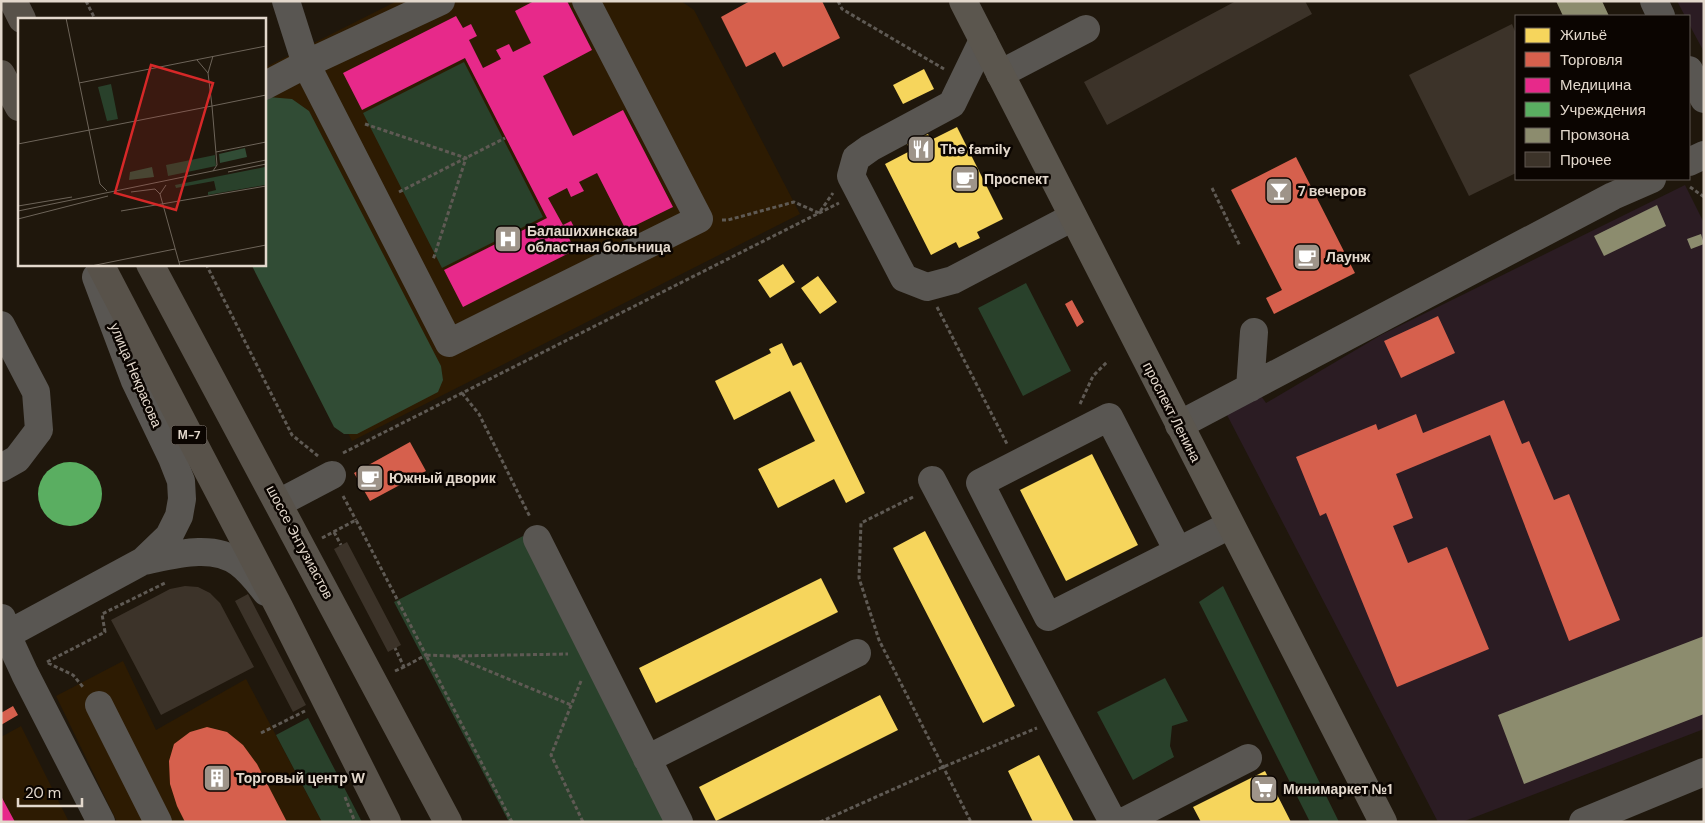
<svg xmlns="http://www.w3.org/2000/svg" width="1705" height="823" viewBox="0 0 1705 823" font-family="'DM Sans',sans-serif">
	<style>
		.built { fill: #2d1b02 }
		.industrial { fill: #2b1c23 }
		.green { fill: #29412b }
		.forest { fill: #314c35 }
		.homes { fill: #f6d55c }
		.shops { fill: #d6604d }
		.health { fill: #e7298a }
		.public { fill: #5aae61 }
		.industry { fill: #8c8c6e }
		.building { fill: #3c3329 }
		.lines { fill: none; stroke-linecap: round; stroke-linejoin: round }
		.path { stroke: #5f5a54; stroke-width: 3; stroke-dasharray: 4 2.5; stroke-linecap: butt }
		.minor { stroke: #595652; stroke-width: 28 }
		.major { stroke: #5b564e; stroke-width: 28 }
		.highway { stroke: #58524a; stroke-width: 28 }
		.labels { text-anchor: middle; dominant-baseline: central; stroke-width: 5; stroke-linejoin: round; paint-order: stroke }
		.shield { fill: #0b0501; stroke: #a2998f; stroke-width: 1 }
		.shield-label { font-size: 12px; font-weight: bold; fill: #e3d8cc }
		.poi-label { font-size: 14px; font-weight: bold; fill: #e3d8cc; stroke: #0b0501; text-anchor: start }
		.street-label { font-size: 14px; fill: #e3d8cc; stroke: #0b0501 }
		.inset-road { fill: none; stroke: #6d6459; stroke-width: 1 }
		.view { fill: #d62828; fill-opacity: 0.15; stroke: #d62828; stroke-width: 2.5 }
		.inset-edge { fill: none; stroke: #e3d8cc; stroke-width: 2.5 }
	</style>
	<rect width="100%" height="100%" fill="#1f170c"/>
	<path class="built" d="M 397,1 L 681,1 L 694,10 L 800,214 L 352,441 L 261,264 L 264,264 L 264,68 Z
		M 123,661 L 156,730 L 246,679 L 322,822 L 117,822 L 56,696 Z
		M 21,726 L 69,822 L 1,822 L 1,737 Z"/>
	<path class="industrial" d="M 1677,1 L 1704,1 L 1704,52 L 1689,24 L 1689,16 L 1685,16 Z
		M 1685,185 L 1704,223 L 1704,729 L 1462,822 L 1438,822 L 1226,413 L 1259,393 L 1266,403 L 1381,335 Z"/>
	<path class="green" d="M 464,62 L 543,217 L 442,268 L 363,113 Z
		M 1026,283 L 1071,371 L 1023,396 L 978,308 Z
		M 523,536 L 668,822 L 509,822 L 394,602 Z
		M 1223,586 L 1339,822 L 1310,822 L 1199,602 Z
		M 1165,678 L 1188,721 L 1172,726 L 1170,746 L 1174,757 L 1133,780 L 1097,712 Z
		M 308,718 L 362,822 L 322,822 L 276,735 Z"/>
	<path class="forest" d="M 268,97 L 292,99 L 309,111 L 441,366 L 443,380 L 438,392 L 357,434 L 344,434 L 334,427 L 251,264 L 264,264 L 264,99 Z"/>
	<path class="homes" d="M 924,69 L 934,89 L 903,104 L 893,85 Z
		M 957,127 L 1003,219 L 977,232 L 980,238 L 959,248 L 956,242 L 931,255 L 885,164 L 910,151 L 907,144 L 928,134 L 931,140 Z
		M 783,264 L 795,282 L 770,298 L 758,280 Z
		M 818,276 L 837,302 L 820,314 L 801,288 Z
		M 782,343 L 793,366 L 801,362 L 865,493 L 846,503 L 834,479 L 778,508 L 758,469 L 815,441 L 790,391 L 734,420 L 715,381 L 771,353 L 769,349 Z
		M 1092,454 L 1138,545 L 1066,581 L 1020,490 Z
		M 925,531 L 1015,706 L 983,723 L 893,548 Z
		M 821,578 L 838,612 L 656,703 L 639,668 Z
		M 880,695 L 898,730 L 716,821 L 699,787 Z
		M 1039,755 L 1074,822 L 1033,822 L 1008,771 Z
		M 1265,771 L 1291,822 L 1201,822 L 1193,807 Z"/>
	<path class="shops" d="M 750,1 L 822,1 L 840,38 L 783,67 L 775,52 L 746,67 L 721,17 Z
		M 1296,157 L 1355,273 L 1274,314 L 1266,298 L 1282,290 L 1231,190 Z
		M 1072,300 L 1084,322 L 1077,327 L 1065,304 Z
		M 1438,316 L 1455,353 L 1401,378 L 1384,341 Z
		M 1504,400 L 1522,444 L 1529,441 L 1554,500 L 1569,494 L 1620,620 L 1569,641 L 1490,435 L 1396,474 L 1413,518 L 1393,526 L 1408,563 L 1447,547 L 1489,649 L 1397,687 L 1326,513 L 1320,516 L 1296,457 L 1376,424 L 1378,430 L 1416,414 L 1423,433 Z
		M 410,442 L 426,471 L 370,501 L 354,473 Z
		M 13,706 L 18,715 L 1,725 L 1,713 Z
		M 207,727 L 227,732 L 243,745 L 257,764 L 287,822 L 185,822 L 177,806 L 170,784 L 169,761 L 174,744 L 190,732 Z"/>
	<path class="health" d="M 534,1 L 567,1 L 592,50 L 543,76 L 573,136 L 623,110 L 673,207 L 626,230 L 597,173 L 579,182 L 584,191 L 571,197 L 567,188 L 548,198 L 563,225 L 571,221 L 577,233 L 569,238 L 575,250 L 463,307 L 444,270 L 547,218 L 465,58 L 362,110 L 343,73 L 456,16 L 463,28 L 471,24 L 477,36 L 469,40 L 483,68 L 501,59 L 496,50 L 509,44 L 513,52 L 531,43 L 515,11 Z
		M 1,796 L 15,822 L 1,822 Z"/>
	<path class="public" d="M38 494a32 32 0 1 1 64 0a32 32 0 1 1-64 0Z"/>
	<path class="industry" d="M 1556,1 L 1602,1 L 1609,16 L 1563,16 Z
		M 1657,205 L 1666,226 L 1604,256 L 1594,236 Z
		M 1701,234 L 1704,244 L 1691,249 L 1687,239 Z
		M 1704,636 L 1704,714 L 1524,784 L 1498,715 Z"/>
	<path class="building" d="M 1236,1 L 1305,1 L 1312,14 L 1107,125 L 1084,82 Z
		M 1512,24 L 1516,34 L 1516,173 L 1469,196 L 1409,75 Z
		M 347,542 L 401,645 L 388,652 L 334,549 Z
		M 185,586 L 198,587 L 210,593 L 220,603 L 254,667 L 161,715 L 111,620 L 170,589 Z
		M 248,594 L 306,705 L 293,712 L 235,601 Z"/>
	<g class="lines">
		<path class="path" d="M 86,1 L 95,19
			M 838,1 L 842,9 L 944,69
			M 365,124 L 466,158 L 433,260
			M 1690,187 L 1704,197
			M 1212,188 L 1240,246
			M 399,192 L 505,138
			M 722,220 L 728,220 L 794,202 L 819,213 L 833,193
			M 206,264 L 292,435 L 318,456
			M 937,307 L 1007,444
			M 462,393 L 479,414 L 530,517
			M 1080,404 L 1093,376 L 1108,361
			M 343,453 L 839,203
			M 343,496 L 356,520
			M 913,497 L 861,523 L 859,578 L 879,640 L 971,822
			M 334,532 L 341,545
			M 322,538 L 356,520 L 426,655 L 404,667 L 395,648
			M 455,656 L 568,654
			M 47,662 L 105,632 L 102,614 L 167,582
			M 48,663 L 73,675 L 83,687
			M 395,671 L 404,667
			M 581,681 L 551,755 L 583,822
			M 261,733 L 305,711
			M 345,797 L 355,822
			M 512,822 L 426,655 L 453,656 L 571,705
			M 820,822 L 943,767 L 1037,728"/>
		<path class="minor" d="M 441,1 L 306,64 L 449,343 L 699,219 L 586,1
			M 1654,1 L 1661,16
			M 983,40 L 952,104 L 870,148 L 856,158 L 851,176 L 904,278 L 927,287 L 953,280 L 1073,217
			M 1689,70 L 1704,99
			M 1000,74 L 1086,29
			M 264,86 L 306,64 L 286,1
			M 1689,162 L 1704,155
			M 1,325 L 36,392 L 39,430 L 17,459 L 1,468
			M 1250,388 L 1254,332
			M 1179,425 L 1613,196 L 1652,179
			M 932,480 L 1113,822
			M 279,503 L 332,475
			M 537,539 L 679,822
			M 1178,551 L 1109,417 L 980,483 L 1048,617 L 1230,525
			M 143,561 C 173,555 213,543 239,563 C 250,571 258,582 266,592
			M 2,618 L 7,635 L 25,674 L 101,822
			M 1,638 L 143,561 L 169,536 L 179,516 L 182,499 L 181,481 L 172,458 L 135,381 L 96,277
			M 99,705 L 158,822
			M 647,759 L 857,653
			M 1123,822 L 1248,758
			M 1583,822 L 1704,772"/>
		<path class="major" d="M 963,1 L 1383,822"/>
		<path class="highway" d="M 13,1 L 22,19
			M 1,74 L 19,107
			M 100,264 L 279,607 L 387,822
			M 150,264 L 448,822"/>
	</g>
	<defs>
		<g id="restaurant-square" transform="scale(1.4375)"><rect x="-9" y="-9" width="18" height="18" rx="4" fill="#9e9489" stroke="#0b0501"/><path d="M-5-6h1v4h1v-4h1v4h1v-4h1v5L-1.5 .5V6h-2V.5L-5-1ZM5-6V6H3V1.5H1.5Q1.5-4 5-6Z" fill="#fff"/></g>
		<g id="cafe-square" transform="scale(1.4375)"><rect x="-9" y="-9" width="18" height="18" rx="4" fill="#9e9489" stroke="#0b0501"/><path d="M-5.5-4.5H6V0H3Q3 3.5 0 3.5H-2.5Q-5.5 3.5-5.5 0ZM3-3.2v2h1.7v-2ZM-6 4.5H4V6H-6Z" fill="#fff"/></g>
		<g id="bar-square" transform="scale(1.4375)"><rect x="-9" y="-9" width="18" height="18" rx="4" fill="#9e9489" stroke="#0b0501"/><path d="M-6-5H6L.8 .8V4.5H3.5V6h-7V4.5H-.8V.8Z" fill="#fff"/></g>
		<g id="hospital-square" transform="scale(1.4375)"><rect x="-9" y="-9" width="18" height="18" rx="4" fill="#9e9489" stroke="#0b0501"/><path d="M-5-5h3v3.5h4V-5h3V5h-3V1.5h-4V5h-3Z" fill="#fff"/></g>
		<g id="building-square" transform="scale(1.4375)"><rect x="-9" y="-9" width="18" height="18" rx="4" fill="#9e9489" stroke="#0b0501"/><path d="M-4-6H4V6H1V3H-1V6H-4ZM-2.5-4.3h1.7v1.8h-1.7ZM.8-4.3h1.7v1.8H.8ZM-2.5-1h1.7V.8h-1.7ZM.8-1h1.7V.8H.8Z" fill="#fff"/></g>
		<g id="supermarket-square" transform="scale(1.4375)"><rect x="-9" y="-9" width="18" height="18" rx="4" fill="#9e9489" stroke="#0b0501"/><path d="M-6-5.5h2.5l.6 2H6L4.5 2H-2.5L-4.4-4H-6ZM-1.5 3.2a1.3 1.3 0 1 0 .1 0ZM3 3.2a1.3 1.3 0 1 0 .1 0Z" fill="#fff"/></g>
	</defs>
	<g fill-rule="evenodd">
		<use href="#restaurant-square" x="921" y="149"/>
		<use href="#cafe-square" x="965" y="179"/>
		<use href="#bar-square" x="1279" y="191"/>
		<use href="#hospital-square" x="508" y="239"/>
		<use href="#cafe-square" x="1307" y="257"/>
		<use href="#cafe-square" x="370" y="478"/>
		<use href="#building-square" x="217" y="778"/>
		<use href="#supermarket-square" x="1264" y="789"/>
	</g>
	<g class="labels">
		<rect class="shield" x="171.5" y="425.5" width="35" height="19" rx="4"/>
		<g class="shield-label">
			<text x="189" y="435">М-7</text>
		</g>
		<g class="poi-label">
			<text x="940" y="149">The family</text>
			<text x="984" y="179">Проспект</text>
			<text x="1298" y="191">7 вечеров</text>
			<text x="527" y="231">Балашихинская<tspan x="527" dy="16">областная больница</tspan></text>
			<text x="1326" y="257">Лаунж</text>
			<text x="389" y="478">Южный дворик</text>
			<text x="236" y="778">Торговый центр W</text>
			<text x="1283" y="789">Минимаркет №1</text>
		</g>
		<g class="street-label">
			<text transform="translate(136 375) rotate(67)">улица Некрасова</text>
			<text transform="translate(1172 412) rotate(63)">проспект Ленина</text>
			<text transform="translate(300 542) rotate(62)">шоссе Энтузиастов</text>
		</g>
	</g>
	<g transform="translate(18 18)">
		<rect width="248" height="248" fill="#1f170c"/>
		<path d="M 93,66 L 100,101 L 89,103 L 80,69 ZM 197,137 L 198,148 L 150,158 L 148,147 ZM 247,149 L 247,167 L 190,177 L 190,174 L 198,172 L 196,163 L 158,170 L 157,167 Z" fill="#29412b"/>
		<path d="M 227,130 L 229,139 L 202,145 L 201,136 ZM 134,149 L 136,159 L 111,162 L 112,154 Z" fill="#314c35"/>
		<path class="inset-road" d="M 48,0 L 82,166 L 89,173M 0,2 L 1,125M 195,38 L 190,55 L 194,88 L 248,77M 179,42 L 190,55M 61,65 L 248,28M 0,126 L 194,88 L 199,147 L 195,153M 198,134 L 248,124M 210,154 L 248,146M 148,167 L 142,176 L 162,248M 113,174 L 137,171 L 142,176M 0,188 L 54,179M 0,193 L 248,142M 103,193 L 248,168M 0,201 L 90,178M 161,244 L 248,227M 73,248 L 157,231"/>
		<path class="view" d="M 133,47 L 195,65 L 158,192 L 97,175 Z"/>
		<rect width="248" height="248" class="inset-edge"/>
	</g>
	<rect width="1705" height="823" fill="none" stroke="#e3d8cc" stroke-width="5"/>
	<rect x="1515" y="15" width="175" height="165" fill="#0b0501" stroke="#615952"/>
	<rect x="1525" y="28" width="25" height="15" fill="#f6d55c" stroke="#615952"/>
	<text x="1560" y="40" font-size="15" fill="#e3d8cc">Жильё</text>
	<rect x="1525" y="52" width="25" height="15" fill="#d6604d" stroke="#615952"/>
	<text x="1560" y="65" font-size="15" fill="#e3d8cc">Торговля</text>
	<rect x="1525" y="78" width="25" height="15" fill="#e7298a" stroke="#615952"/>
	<text x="1560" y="90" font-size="15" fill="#e3d8cc">Медицина</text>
	<rect x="1525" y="102" width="25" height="15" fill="#5aae61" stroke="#615952"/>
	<text x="1560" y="115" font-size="15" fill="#e3d8cc">Учреждения</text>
	<rect x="1525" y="128" width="25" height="15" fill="#8c8c6e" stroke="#615952"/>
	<text x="1560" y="140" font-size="15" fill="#e3d8cc">Промзона</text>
	<rect x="1525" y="152" width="25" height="15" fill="#3c3329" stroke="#615952"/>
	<text x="1560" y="165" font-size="15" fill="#e3d8cc">Прочее</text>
	<path d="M18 798v8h64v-8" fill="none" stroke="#e3d8cc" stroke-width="2.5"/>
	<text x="25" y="798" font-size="15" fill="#e3d8cc" stroke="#0b0501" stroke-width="4" paint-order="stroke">20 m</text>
</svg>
